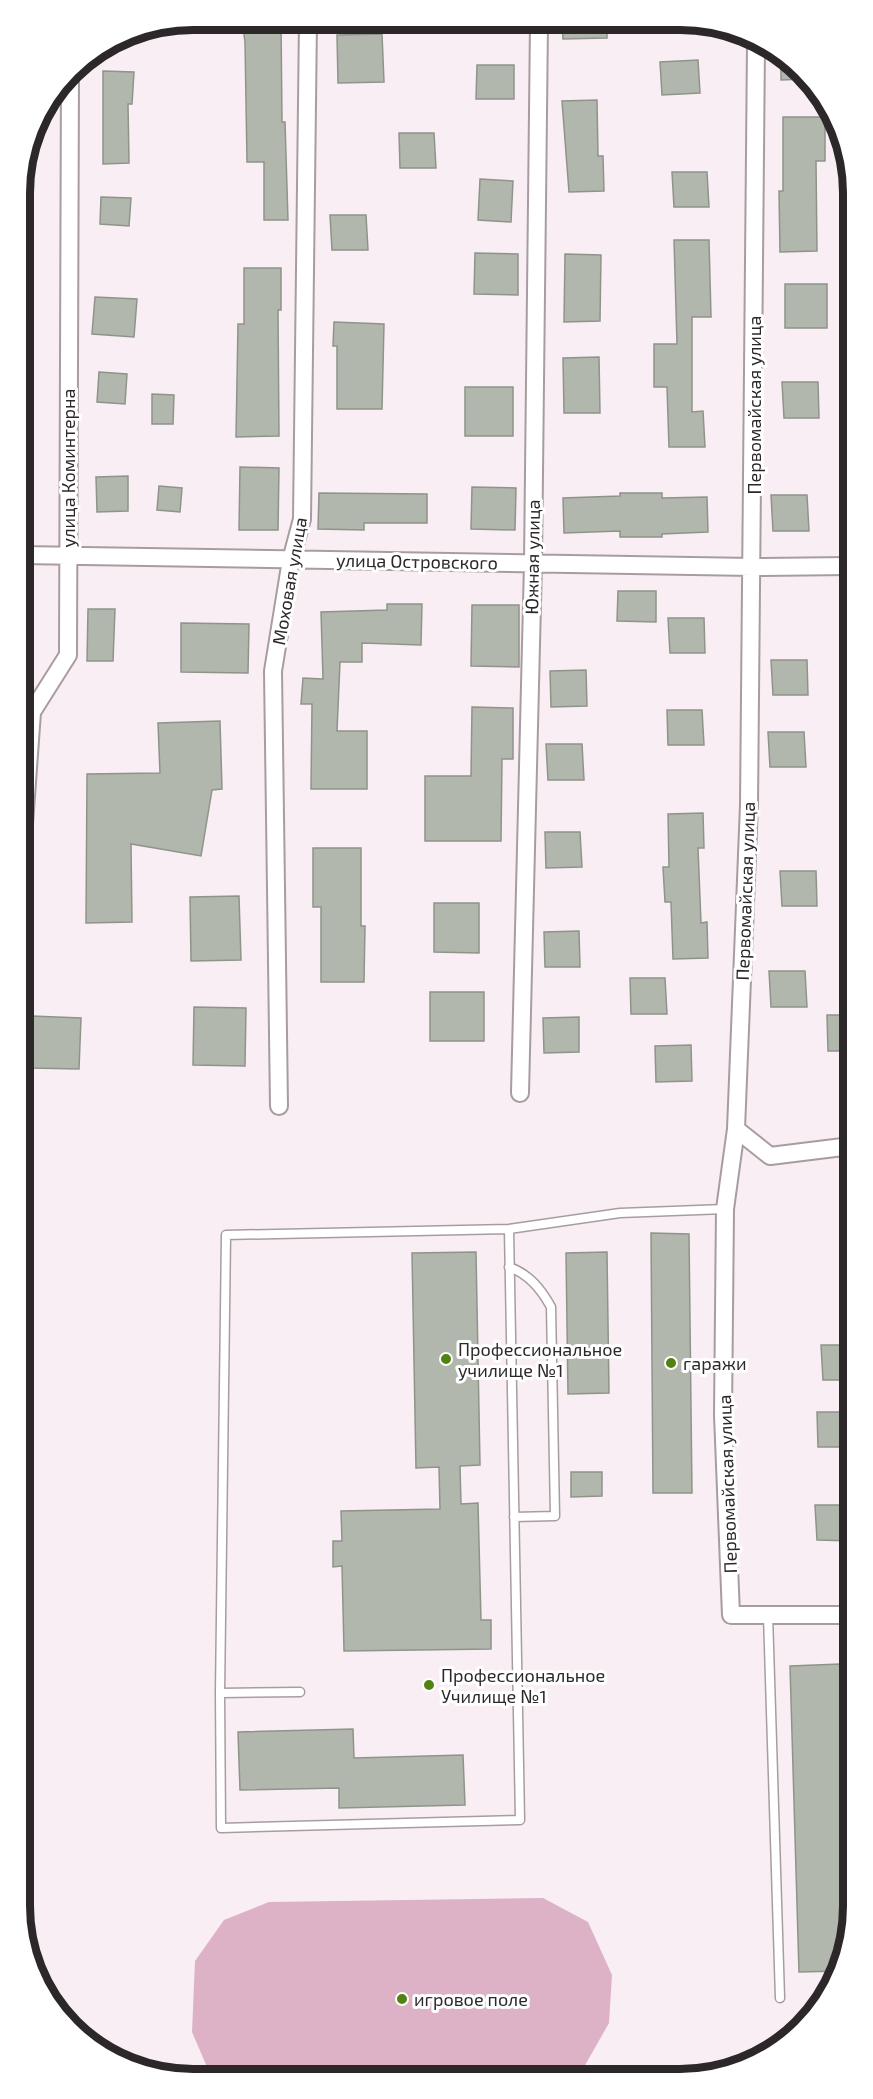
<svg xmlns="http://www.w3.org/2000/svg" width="873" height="2099" viewBox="0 0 873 2099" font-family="'Exo 2',sans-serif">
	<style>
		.green { fill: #ddb1c6 }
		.building { fill: #b2b7ae; stroke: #8f948b; stroke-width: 1.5 }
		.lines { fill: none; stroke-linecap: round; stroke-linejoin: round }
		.service-casing { stroke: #a79da1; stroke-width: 11 }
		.minor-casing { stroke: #a79da1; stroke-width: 20 }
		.service { stroke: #fff; stroke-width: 8 }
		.minor { stroke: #fff; stroke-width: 16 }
		.poi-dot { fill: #528213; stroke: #fff; stroke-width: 2 }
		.labels { text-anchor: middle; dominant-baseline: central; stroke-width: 6; stroke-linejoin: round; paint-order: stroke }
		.street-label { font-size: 18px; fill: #2c282a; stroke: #fff }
		.poi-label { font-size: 18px; fill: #2c282a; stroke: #fff; text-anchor: start }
		.rim { fill: none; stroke: #2c282a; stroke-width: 8 }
	</style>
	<rect width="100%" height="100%" fill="#f9eef3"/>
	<path class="green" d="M 543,1898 L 588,1922 L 612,1975 L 609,2023 L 580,2074 L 214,2076 L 207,2067 L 192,2032 L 195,1961 L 224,1920 L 269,1902 Z"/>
	<path class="building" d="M 242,20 L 281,20 L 282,122 L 285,122 L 288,220 L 264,220 L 264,162 L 247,162 L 245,42 Z
		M 562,22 L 607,22 L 607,38 L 563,39 Z
		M 382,34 L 384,82 L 338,83 L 337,35 Z
		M 781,56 L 795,63 L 805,79 L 781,80 Z
		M 698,60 L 700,93 L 662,95 L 660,62 Z
		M 477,65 L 514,65 L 514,99 L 476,99 Z
		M 103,71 L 134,72 L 132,104 L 128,104 L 129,163 L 103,164 Z
		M 597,100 L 598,156 L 603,156 L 604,191 L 569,192 L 562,101 Z
		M 783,117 L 825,117 L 825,161 L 816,161 L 817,251 L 780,252 L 779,191 L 783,191 Z
		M 399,133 L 434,133 L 436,168 L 400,168 Z
		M 672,172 L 707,172 L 709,207 L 674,207 Z
		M 480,179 L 513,181 L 511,222 L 478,220 Z
		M 101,197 L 131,198 L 129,226 L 100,224 Z
		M 330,215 L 366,215 L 368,250 L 332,250 Z
		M 674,240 L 709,240 L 711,317 L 692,317 L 692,412 L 703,411 L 705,447 L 669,447 L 667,387 L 654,387 L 654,344 L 677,344 Z
		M 475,253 L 518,254 L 518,295 L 474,294 Z
		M 565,254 L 601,255 L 600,321 L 564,322 Z
		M 244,268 L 281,268 L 281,310 L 278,310 L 279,436 L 236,437 L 238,324 L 244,324 Z
		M 785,284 L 827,284 L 827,328 L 785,328 Z
		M 95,297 L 137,299 L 134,337 L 92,334 Z
		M 334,322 L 384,324 L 382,409 L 337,409 L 337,346 L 333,346 Z
		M 599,357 L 600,413 L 564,413 L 563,358 Z
		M 99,372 L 127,374 L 125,404 L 97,402 Z
		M 782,382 L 818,382 L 819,418 L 784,418 Z
		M 465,387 L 513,387 L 513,436 L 465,436 Z
		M 152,394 L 174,395 L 173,424 L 152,424 Z
		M 240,467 L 279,468 L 278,530 L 239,530 Z
		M 128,476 L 128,511 L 97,512 L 96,477 Z
		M 159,486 L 182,488 L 180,512 L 157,510 Z
		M 472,487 L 516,488 L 515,530 L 471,529 Z
		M 319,493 L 427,494 L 427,523 L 364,523 L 364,530 L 318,529 Z
		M 620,493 L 662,493 L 662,498 L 707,497 L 708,532 L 662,534 L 662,537 L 620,537 L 620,531 L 564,533 L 563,498 L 620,496 Z
		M 771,495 L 807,495 L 809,531 L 773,531 Z
		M 618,591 L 656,591 L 656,622 L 617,621 Z
		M 387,604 L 422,604 L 421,645 L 362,643 L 362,662 L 340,662 L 337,731 L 367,731 L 367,789 L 311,789 L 312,704 L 301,704 L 303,678 L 323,679 L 321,612 L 387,610 Z
		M 472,605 L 519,605 L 519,667 L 471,666 Z
		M 88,609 L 115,609 L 113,661 L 87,661 Z
		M 668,618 L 704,618 L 705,653 L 670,653 Z
		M 181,623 L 249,624 L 248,673 L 181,672 Z
		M 771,660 L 807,660 L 808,695 L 773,695 Z
		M 586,670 L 587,706 L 551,707 L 550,671 Z
		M 472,707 L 513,708 L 513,759 L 502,759 L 501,841 L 425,841 L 425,776 L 471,776 Z
		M 667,710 L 702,710 L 704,745 L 668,745 Z
		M 220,721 L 222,789 L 212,790 L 201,856 L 131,844 L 132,922 L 86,923 L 87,774 L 160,773 L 158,723 Z
		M 768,732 L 804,732 L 806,767 L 770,767 Z
		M 546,744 L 582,744 L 584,780 L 548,780 Z
		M 703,813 L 704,848 L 698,848 L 701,923 L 707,922 L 708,958 L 673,959 L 671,902 L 665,902 L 663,867 L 669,867 L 668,814 Z
		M 545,832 L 580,832 L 582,867 L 546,868 Z
		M 313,848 L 361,848 L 361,926 L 365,926 L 364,982 L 321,982 L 321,907 L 313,907 Z
		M 780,871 L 816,871 L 817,906 L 782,906 Z
		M 239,896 L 241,960 L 191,961 L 190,897 Z
		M 434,903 L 479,903 L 479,953 L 434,952 Z
		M 579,931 L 580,967 L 545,967 L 544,932 Z
		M 769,971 L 805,971 L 807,1007 L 771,1007 Z
		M 630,978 L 665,978 L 667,1014 L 631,1014 Z
		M 430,992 L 484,992 L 484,1041 L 430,1041 Z
		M 194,1007 L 246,1008 L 245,1066 L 193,1065 Z
		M 827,1015 L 850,1015 L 850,1051 L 828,1051 Z
		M 32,1016 L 81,1018 L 79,1069 L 30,1068 Z
		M 579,1017 L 579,1052 L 544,1053 L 543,1018 Z
		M 691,1045 L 692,1081 L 656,1082 L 655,1046 Z
		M 651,1233 L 689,1234 L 692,1493 L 653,1493 Z
		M 476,1252 L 480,1465 L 460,1466 L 461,1504 L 478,1503 L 481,1620 L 491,1620 L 491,1649 L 344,1651 L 342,1566 L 333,1567 L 333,1541 L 342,1541 L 341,1511 L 440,1509 L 439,1467 L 416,1468 L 412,1253 Z
		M 607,1252 L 609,1393 L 568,1394 L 566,1253 Z
		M 821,1345 L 851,1345 L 851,1380 L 823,1380 Z
		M 817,1412 L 852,1412 L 852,1447 L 818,1447 Z
		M 571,1472 L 602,1472 L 602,1496 L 571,1497 Z
		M 815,1505 L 851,1505 L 852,1541 L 817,1540 Z
		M 840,1664 L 848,1940 L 841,1971 L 799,1972 L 790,1666 Z
		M 353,1729 L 354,1758 L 463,1755 L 465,1805 L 339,1808 L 339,1788 L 240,1790 L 238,1732 Z"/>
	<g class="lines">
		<g class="service-casing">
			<path id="service" d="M 509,1267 C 529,1274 541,1289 551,1307 L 555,1516 L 514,1517
				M 768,1615 L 780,1998
				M 300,1692 L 220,1693 L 226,1235 L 509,1229 L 620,1213 L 725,1209
				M 220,1693 L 221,1828 L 520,1820 L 509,1229"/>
		</g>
		<g class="minor-casing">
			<path id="minor" d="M 756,44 L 749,805 L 736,1129 L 725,1209 L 723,1415 L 731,1615 L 852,1615
				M 21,555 L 753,567 L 849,566
				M 22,852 L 32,712 L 68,655 L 70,73
				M 520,1093 L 533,563 L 539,22
				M 279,1106 L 273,671 L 291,560 L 302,519 L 308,20
				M 736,1129 L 770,1156 L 851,1146"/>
		</g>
		<use href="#service" class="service"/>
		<use href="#minor" class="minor"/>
	</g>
	<g class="poi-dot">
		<circle cx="446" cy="1359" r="6"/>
		<circle cx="671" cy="1363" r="6"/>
		<circle cx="429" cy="1685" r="6"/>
		<circle cx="402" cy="1999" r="6"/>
	</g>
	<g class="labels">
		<g class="street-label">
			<text transform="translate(754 405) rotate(-90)">Первомайская улица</text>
			<text transform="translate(68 468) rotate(-90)">улица Коминтерна</text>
			<text transform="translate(532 557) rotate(-89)">Южная улица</text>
			<text transform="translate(417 561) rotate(1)">улица Островского</text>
			<text transform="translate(289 581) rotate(-80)">Моховая улица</text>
			<text transform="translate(745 891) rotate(-88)">Первомайская улица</text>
			<text transform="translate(727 1484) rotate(-92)">Первомайская улица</text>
		</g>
		<g class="poi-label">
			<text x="458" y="1349">Профессиональное<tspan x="458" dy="21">училище №1</tspan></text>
			<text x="683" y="1363">гаражи</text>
			<text x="441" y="1675">Профессиональное<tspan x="441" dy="21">Училище №1</tspan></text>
			<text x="414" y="1999">игровое поле</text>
		</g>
	</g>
	<path d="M0 0H873V2099H0ZM193 30H680A163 163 0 0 1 843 193V1906A163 163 0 0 1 680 2069H193A163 163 0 0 1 30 1906V193A163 163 0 0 1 193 30Z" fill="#fff" fill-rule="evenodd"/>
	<path class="rim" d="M193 30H680A163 163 0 0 1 843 193V1906A163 163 0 0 1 680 2069H193A163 163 0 0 1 30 1906V193A163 163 0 0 1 193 30Z"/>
</svg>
